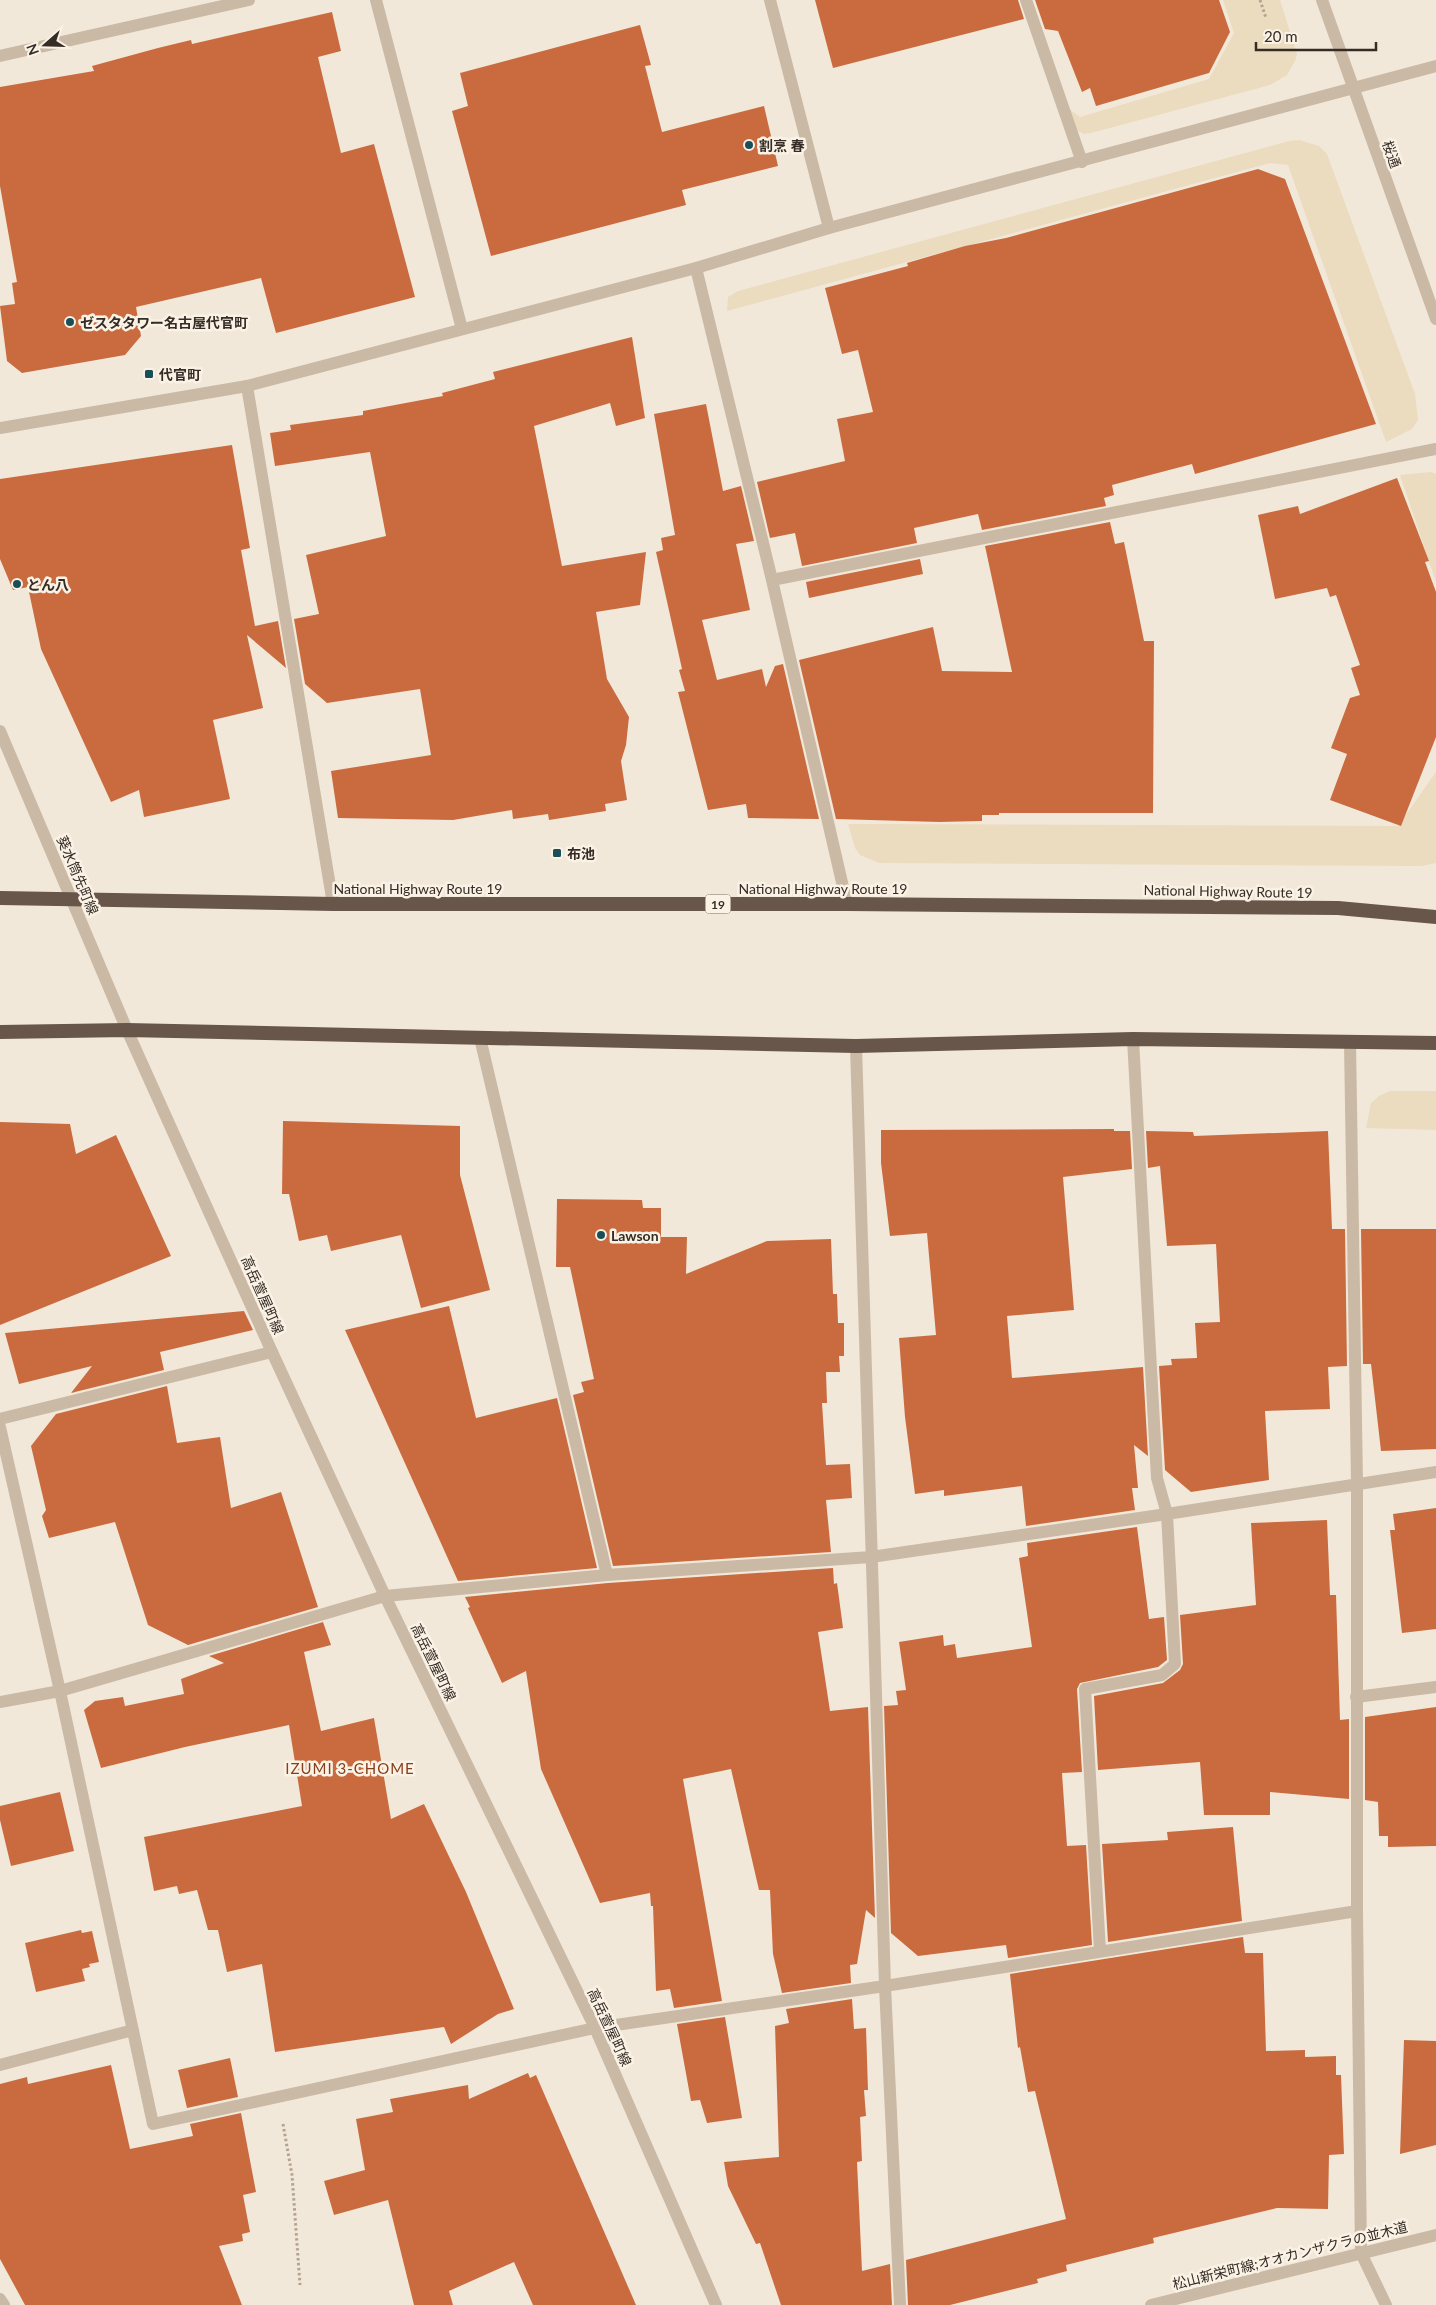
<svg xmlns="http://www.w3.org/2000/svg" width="1436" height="2305" viewBox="0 0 1436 2305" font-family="Lato,'Noto Sans JP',sans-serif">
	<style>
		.plaza { fill: #ebdbbf }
		.building { fill: #ca6b3f }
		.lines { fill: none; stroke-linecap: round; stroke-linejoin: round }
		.path { stroke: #b6a38f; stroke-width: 3; stroke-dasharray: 2.5 2.5; stroke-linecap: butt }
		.minor { stroke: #cab9a4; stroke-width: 12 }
		.tertiary { stroke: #cab9a4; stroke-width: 12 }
		.trunk { stroke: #68564a; stroke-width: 14 }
		.poi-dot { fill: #1b4f58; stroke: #faf2e5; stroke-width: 2 }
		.labels { text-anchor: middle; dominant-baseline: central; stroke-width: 5; stroke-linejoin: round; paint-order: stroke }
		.shield { fill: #faf2e5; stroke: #70675f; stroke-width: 1 }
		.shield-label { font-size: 12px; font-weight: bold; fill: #352c26 }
		.poi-label { font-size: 14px; font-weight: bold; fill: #352c26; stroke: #faf2e5; text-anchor: start }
		.street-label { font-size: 14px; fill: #352c26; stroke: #faf2e5 }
		.neighbourhood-label { font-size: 15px; letter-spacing: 1px; fill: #873e1d; stroke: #faf2e5 }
	</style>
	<rect width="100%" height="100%" fill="#f2e8d9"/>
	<path class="plaza" d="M 1223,0 L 1280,0 L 1297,54 L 1295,61 L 1287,75 L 1270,85 L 1091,133 L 1084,134 L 1076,130 L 1069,109 L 1080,117 L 1209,79 L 1234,33 Z
		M 1299,140 L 1319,146 L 1327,154 L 1415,394 L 1418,420 L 1412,429 L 1386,442 L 1288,165 L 1270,163 L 727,311 L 728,297 L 738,291 L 1289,141 Z
		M 1431,472 L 1436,474 L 1436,582 L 1400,475 Z
		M 1436,772 L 1436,863 L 1421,866 L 879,863 L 860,855 L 855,848 L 848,824 L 1398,826 Z
		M 1390,1091 L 1436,1091 L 1436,1130 L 1366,1128 L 1371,1103 L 1379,1096 Z"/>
	<path class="building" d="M 815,0 L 1018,0 L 1024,19 L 833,68 Z
		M 1035,0 L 1219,0 L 1230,32 L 1209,73 L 1096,106 L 1090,88 L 1082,92 L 1058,31 L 1045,29 Z
		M 332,12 L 341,51 L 318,57 L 341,153 L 374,144 L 415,297 L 276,333 L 261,278 L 136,307 L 141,336 L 125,355 L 22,373 L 7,361 L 0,306 L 15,304 L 12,283 L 17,282 L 0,186 L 0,87 L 94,71 L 92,66 L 158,48 L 191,40 L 192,44 Z
		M 640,25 L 651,65 L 645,66 L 662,132 L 764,106 L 778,166 L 682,190 L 686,205 L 491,256 L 452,111 L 468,106 L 460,73 Z
		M 1258,169 L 1285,179 L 1376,424 L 1195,474 L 1192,464 L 1112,485 L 1114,495 L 1104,498 L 1106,506 L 982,530 L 978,514 L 914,528 L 917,543 L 802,566 L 795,533 L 770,538 L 757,482 L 845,461 L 837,419 L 873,412 L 858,350 L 842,354 L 825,288 L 908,266 L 907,263 L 965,246 L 1006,238 Z
		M 632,337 L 645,418 L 616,426 L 610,403 L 534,426 L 562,566 L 646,552 L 640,605 L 596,612 L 607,679 L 629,717 L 626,745 L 621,761 L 627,800 L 605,804 L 606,811 L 549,820 L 548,814 L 513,819 L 512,810 L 453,820 L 338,818 L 331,771 L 431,755 L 420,689 L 327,703 L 305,684 L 294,619 L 319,614 L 306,555 L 386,536 L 370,452 L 275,466 L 270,433 L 291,430 L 290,425 L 363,415 L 363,411 L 443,396 L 442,393 L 495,379 L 493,372 Z
		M 706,404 L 723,491 L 741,486 L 754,541 L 736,544 L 750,610 L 702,620 L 717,680 L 762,669 L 766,687 L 775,666 L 783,664 L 819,819 L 748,818 L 746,804 L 708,810 L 678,692 L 685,691 L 679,670 L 682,669 L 656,552 L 663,550 L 661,538 L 675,535 L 654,414 Z
		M 232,445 L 250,548 L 241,550 L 255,626 L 278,621 L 286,668 L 247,635 L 263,708 L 213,720 L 230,799 L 144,817 L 139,790 L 111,802 L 41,649 L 28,587 L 13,590 L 0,559 L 0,479 Z
		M 1397,478 L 1429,561 L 1425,562 L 1436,592 L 1436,737 L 1401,826 L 1330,800 L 1347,754 L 1331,748 L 1350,698 L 1360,695 L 1351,668 L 1360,665 L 1336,595 L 1330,597 L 1327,588 L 1275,599 L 1258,515 L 1298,506 L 1300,514 Z
		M 1110,522 L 1115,544 L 1124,542 L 1144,641 L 1154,641 L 1153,813 L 999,813 L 999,815 L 982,815 L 982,821 L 939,822 L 836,819 L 799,660 L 933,627 L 942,671 L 1012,672 L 985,546 Z
		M 920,559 L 923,574 L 809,598 L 806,582 Z
		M 283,1121 L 460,1126 L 460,1175 L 490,1290 L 421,1308 L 401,1235 L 331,1251 L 327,1235 L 299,1241 L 289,1194 L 282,1194 Z
		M 0,1122 L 70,1124 L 76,1154 L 116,1135 L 171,1256 L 0,1325 Z
		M 1114,1129 L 1114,1131 L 1130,1131 L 1132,1169 L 1063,1177 L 1074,1310 L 1007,1316 L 1012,1378 L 1143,1367 L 1148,1456 L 1134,1445 L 1138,1488 L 1132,1488 L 1135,1510 L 1026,1526 L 1022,1486 L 944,1496 L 944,1490 L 915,1494 L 905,1417 L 899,1338 L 936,1335 L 927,1233 L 890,1236 L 881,1163 L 881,1130 Z
		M 1146,1131 L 1193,1132 L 1194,1136 L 1328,1131 L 1332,1229 L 1345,1229 L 1347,1366 L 1328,1367 L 1330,1409 L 1265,1411 L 1269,1480 L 1191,1492 L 1165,1470 L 1159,1366 L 1172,1365 L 1171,1359 L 1197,1358 L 1195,1323 L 1220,1322 L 1216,1244 L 1167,1246 L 1160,1166 L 1148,1168 Z
		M 557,1199 L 642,1200 L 643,1208 L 661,1208 L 661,1237 L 687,1237 L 686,1274 L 767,1241 L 831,1239 L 833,1294 L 837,1294 L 838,1323 L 844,1323 L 844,1356 L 839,1356 L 840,1372 L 826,1372 L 827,1403 L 822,1403 L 826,1465 L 850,1464 L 852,1498 L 826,1500 L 831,1552 L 613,1566 L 573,1395 L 584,1392 L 581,1382 L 594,1379 L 570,1267 L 556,1267 Z
		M 1361,1229 L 1436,1229 L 1436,1449 L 1381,1451 L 1371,1364 L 1363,1364 Z
		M 449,1306 L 476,1418 L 557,1398 L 597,1568 L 458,1581 L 345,1330 Z
		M 244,1311 L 253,1330 L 160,1352 L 164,1370 L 71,1393 L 92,1366 L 19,1384 L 5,1333 Z
		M 167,1386 L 177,1443 L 220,1437 L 231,1508 L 281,1492 L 318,1607 L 188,1645 L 148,1625 L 115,1522 L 49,1538 L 42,1516 L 46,1510 L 31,1446 L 56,1414 Z
		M 1436,1508 L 1436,1629 L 1402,1633 L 1390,1530 L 1395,1530 L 1393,1514 Z
		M 1327,1520 L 1330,1595 L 1336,1595 L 1340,1720 L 1349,1719 L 1349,1799 L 1270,1792 L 1270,1815 L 1204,1815 L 1200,1762 L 1098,1770 L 1094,1696 L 1163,1683 L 1180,1670 L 1183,1664 L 1180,1615 L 1256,1605 L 1251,1523 Z
		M 1137,1527 L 1149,1619 L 1164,1617 L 1167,1660 L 1158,1667 L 1080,1683 L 1077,1689 L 1082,1772 L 1062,1773 L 1067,1846 L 1086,1845 L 1092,1945 L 1008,1958 L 1006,1945 L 918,1956 L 891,1933 L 884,1706 L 898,1705 L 896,1691 L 906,1690 L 899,1642 L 943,1635 L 944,1646 L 955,1644 L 957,1658 L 1032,1647 L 1019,1558 L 1028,1556 L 1027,1543 Z
		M 833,1568 L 834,1584 L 837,1583 L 843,1628 L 818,1632 L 830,1711 L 868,1707 L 875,1918 L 866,1910 L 857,1964 L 850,1965 L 851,1983 L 782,1993 L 773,1954 L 770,1890 L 759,1890 L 731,1769 L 683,1779 L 722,2001 L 674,2008 L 670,1989 L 656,1991 L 653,1906 L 651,1906 L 650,1893 L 600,1903 L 541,1769 L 526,1671 L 502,1683 L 468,1608 L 470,1607 L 465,1597 L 608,1583 Z
		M 323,1622 L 331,1645 L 304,1652 L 321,1731 L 374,1718 L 391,1819 L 424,1804 L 466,1892 L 514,2009 L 498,2014 L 451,2044 L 444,2027 L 275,2052 L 262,1964 L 227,1972 L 218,1930 L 208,1930 L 197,1890 L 179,1894 L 177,1886 L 154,1891 L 144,1837 L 302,1806 L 289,1725 L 185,1747 L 101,1768 L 84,1710 L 95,1701 L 123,1697 L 125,1706 L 184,1694 L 181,1679 L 224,1663 L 209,1656 Z
		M 1436,1707 L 1436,1846 L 1388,1847 L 1388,1836 L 1379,1836 L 1378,1802 L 1365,1800 L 1365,1717 Z
		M 60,1792 L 74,1851 L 11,1866 L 0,1820 L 0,1806 Z
		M 1233,1827 L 1242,1921 L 1108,1942 L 1102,1844 L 1168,1840 L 1167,1832 Z
		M 81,1930 L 82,1933 L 92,1931 L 99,1962 L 89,1964 L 90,1967 L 82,1969 L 85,1981 L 36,1992 L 25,1943 Z
		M 1243,1937 L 1245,1953 L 1263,1953 L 1266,2051 L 1305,2050 L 1305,2057 L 1336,2056 L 1336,2075 L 1341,2075 L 1344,2154 L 1329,2155 L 1328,2209 L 1277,2208 L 1153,2238 L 1154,2243 L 1066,2265 L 1067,2271 L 1037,2279 L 1038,2283 L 950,2305 L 908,2305 L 906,2260 L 1066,2219 L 1035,2091 L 1028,2092 L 1020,2047 L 1018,2048 L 1010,1974 Z
		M 852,1999 L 854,2029 L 866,2028 L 868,2090 L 864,2090 L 866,2116 L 860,2117 L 862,2161 L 857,2162 L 862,2271 L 890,2264 L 892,2305 L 781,2305 L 760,2243 L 756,2244 L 728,2186 L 724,2162 L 779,2157 L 775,2026 L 789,2023 L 786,2009 Z
		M 725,2017 L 742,2118 L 707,2123 L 700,2100 L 691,2101 L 677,2024 Z
		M 1404,2040 L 1436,2041 L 1436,2145 L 1400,2154 Z
		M 230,2058 L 238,2097 L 187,2108 L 178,2070 Z
		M 111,2065 L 130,2149 L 193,2136 L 190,2124 L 241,2113 L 256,2192 L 243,2195 L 250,2232 L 242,2234 L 243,2241 L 219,2246 L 242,2305 L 25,2305 L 0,2259 L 0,2084 L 27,2077 L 28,2084 Z
		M 528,2073 L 530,2078 L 536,2075 L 636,2305 L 533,2305 L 514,2262 L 449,2291 L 453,2305 L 414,2305 L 388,2200 L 334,2215 L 324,2181 L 365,2170 L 356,2119 L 393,2112 L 390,2099 L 468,2085 L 469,2099 Z"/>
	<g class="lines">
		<path class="path" d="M 1260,0 L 1266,18
			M 283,2124 L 292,2175 L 300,2285"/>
		<path class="minor" d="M 376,0 L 462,329
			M 770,0 L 829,228
			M 1026,0 L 1082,162
			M 0,56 L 249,0
			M 696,268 L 772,580 L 847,904
			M 247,386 L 333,904
			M 772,580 L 1436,449
			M 480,1038 L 607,1575
			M 1350,1042 L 1357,1483 L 1357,1911 L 1361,2253 L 1386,2305
			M 856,1046 L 885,1986 L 900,2305
			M 0,1419 L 272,1352
			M 0,1427 L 60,1691 L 153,2124 L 595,2028 L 885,1986 L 1357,1911
			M 1356,1697 L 1436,1687
			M 0,1702 L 60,1691 L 385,1596 L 607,1575 L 871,1557 L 1167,1514 L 1436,1472
			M 1100,1951 L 1085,1689 L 1162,1675 L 1175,1664 L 1167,1514 L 1157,1478 L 1133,1039
			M 0,2065 L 133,2030
			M 0,2299 L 4,2305"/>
		<path class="tertiary" d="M 1322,0 L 1436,319
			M 0,428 L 247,386 L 696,268 L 829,228 L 1436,66
			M 0,731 L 127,1030 L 272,1352 L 385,1596 L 595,2028 L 716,2305
			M 1151,2305 L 1436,2235"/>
		<path class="trunk" d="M 0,898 L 333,904 L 847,904 L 1338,908 L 1436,917
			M 0,1032 L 127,1030 L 856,1046 L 1133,1039 L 1436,1043"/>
	</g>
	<g class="poi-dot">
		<circle cx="749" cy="145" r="5"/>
		<circle cx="70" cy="322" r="5"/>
		<rect x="144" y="369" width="10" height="10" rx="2.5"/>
		<circle cx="17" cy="584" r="5"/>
		<rect x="552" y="848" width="10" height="10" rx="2.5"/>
		<circle cx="601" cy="1235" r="5"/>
	</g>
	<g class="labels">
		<rect class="shield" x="705.5" y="894.5" width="25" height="19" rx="4"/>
		<g class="shield-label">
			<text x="718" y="904">19</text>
		</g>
		<g class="poi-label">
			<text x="759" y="145">割烹 春</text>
			<text x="80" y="322">ゼスタタワー名古屋代官町</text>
			<text x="159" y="374">代官町</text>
			<text x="27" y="584">とん八</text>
			<text x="567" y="853">布池</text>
			<text x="611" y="1235">Lawson</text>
		</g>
		<g class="street-label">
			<text transform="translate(1392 154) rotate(70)">桜通</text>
			<text transform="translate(78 875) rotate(67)">葵水筒先町線</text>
			<text x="418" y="888">National Highway Route 19</text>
			<text x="823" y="888">National Highway Route 19</text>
			<text transform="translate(1228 891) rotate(1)">National Highway Route 19</text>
			<text transform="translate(263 1295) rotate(66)">高岳萱屋町線</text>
			<text transform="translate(434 1662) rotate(64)">高岳萱屋町線</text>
			<text transform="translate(610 2027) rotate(65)">高岳萱屋町線</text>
			<text transform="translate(1290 2255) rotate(-14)">松山新栄町線;オオカンザクラの並木道</text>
		</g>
		<g class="neighbourhood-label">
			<text x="350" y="1768">IZUMI 3-CHOME</text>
		</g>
	</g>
	<g transform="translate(45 45) rotate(250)" stroke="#faf2e5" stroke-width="4" paint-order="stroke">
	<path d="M0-4L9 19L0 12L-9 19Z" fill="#352c26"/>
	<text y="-8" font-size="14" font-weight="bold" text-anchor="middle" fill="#352c26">N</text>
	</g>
	<path d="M1256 42v8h120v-8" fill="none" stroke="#352c26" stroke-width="2.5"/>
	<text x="1264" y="42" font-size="15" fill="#352c26" stroke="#faf2e5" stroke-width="4" paint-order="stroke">20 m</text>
</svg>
